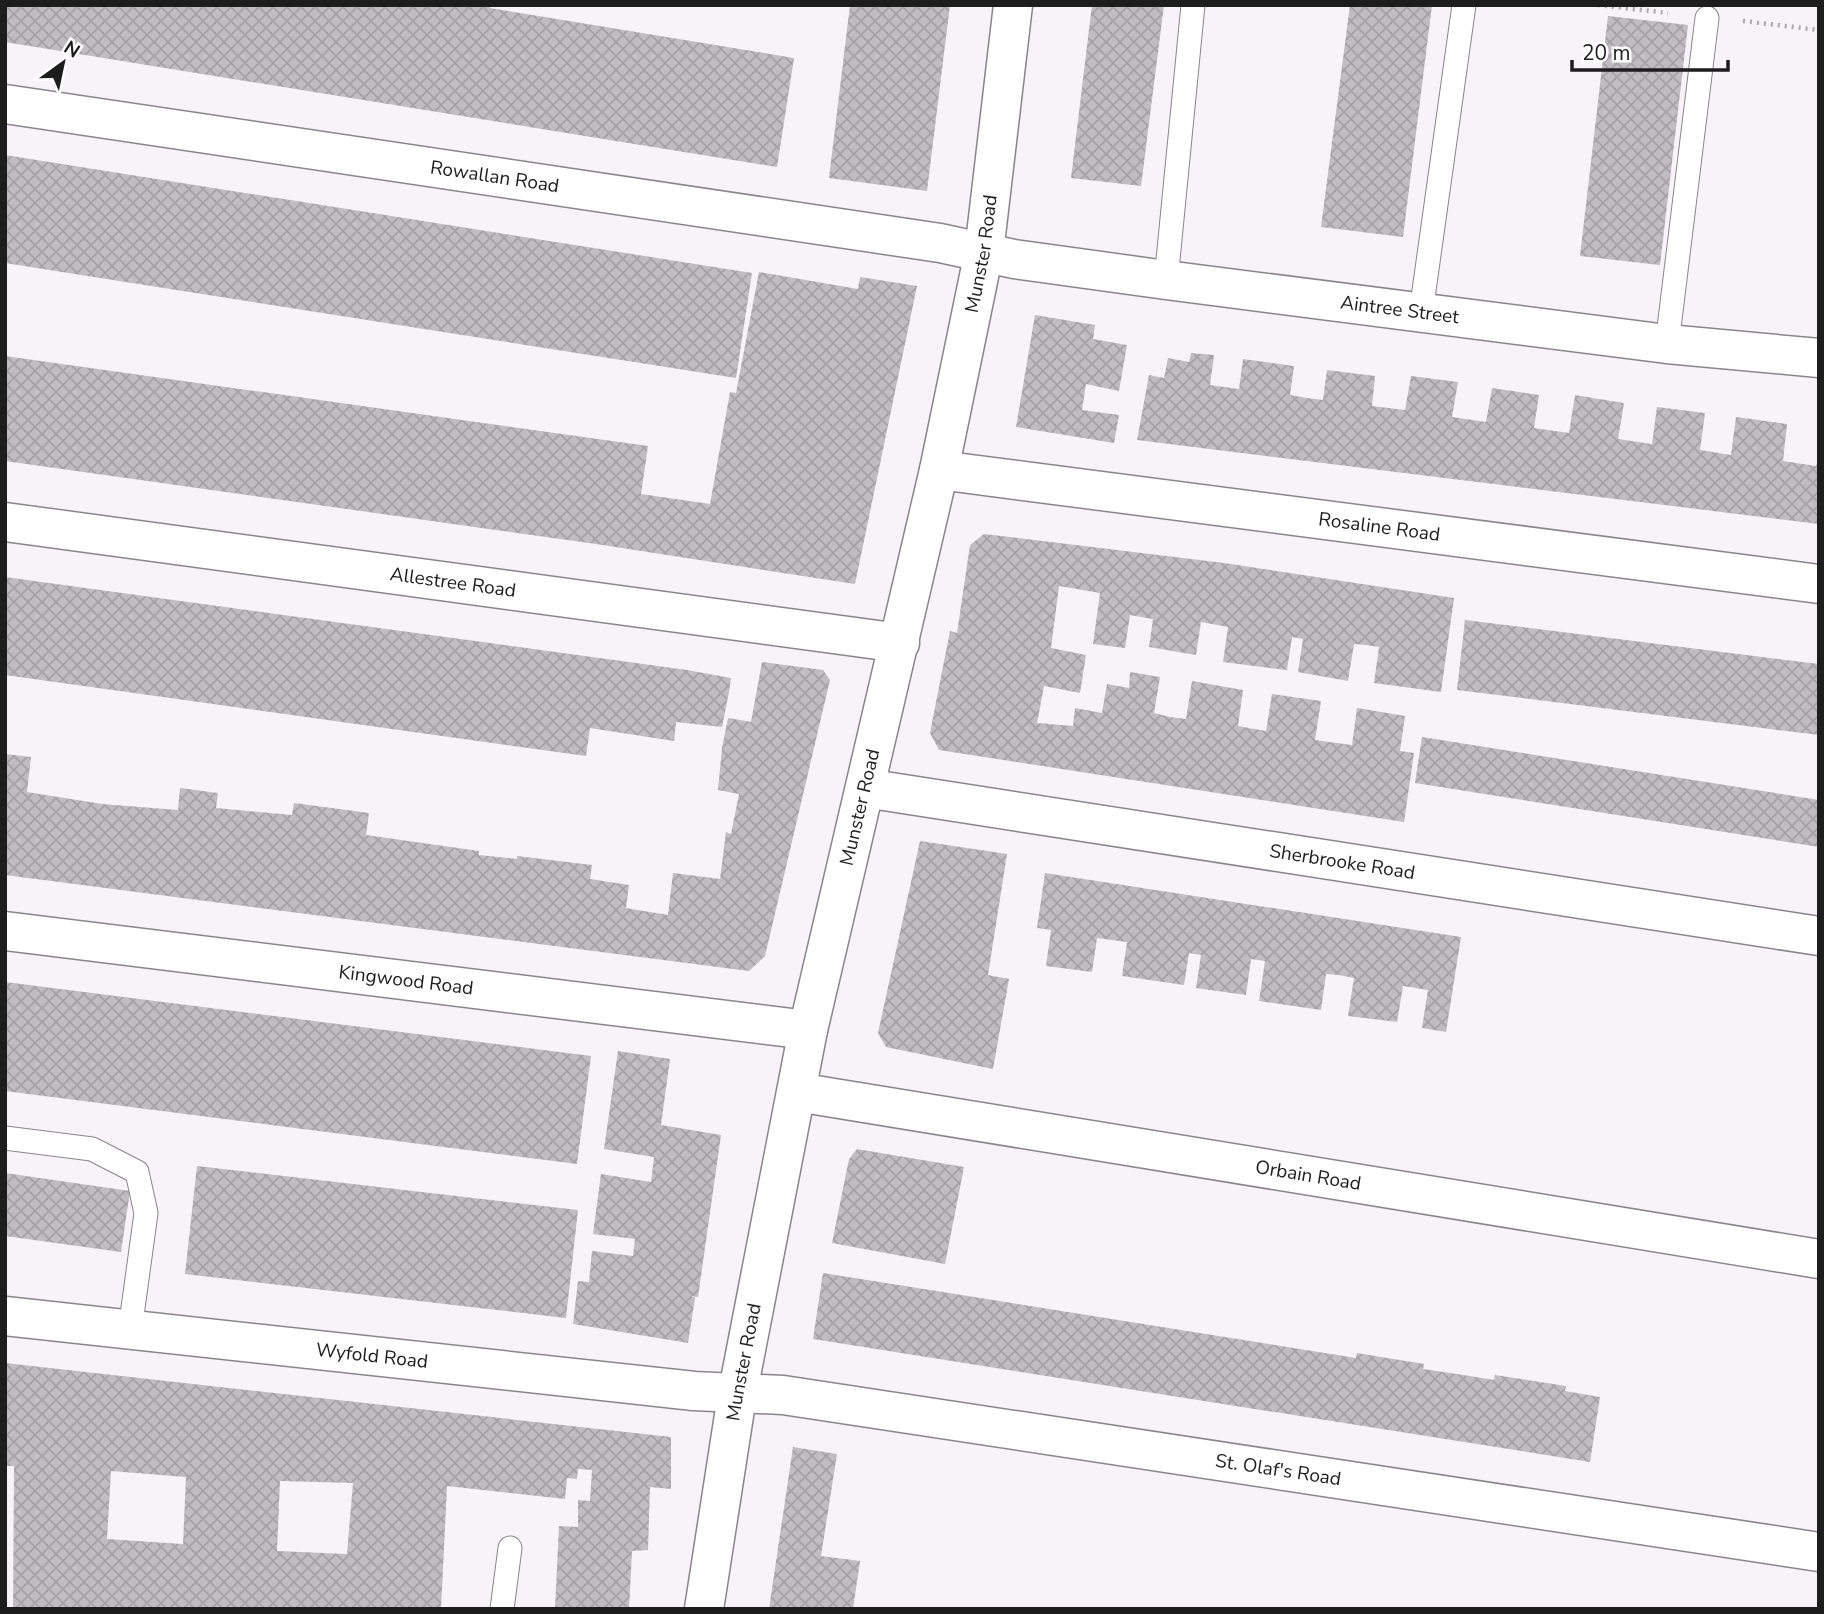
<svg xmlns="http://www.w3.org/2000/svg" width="1824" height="1614" viewBox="0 0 1824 1614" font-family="'Nunito Sans',sans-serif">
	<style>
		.building { fill: url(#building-cross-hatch); fill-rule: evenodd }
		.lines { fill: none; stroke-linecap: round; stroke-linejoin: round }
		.service-casing { stroke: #888689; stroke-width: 25 }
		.minor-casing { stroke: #888689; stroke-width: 41 }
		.tertiary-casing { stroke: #888689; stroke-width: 41 }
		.path { stroke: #aaa8aa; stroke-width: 4.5; stroke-dasharray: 2 5; stroke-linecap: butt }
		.service { stroke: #fff; stroke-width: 23 }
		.minor { stroke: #fff; stroke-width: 38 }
		.tertiary { stroke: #fff; stroke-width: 38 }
		.labels { text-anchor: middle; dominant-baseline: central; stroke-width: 5; stroke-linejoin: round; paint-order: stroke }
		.street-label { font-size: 19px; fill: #1e1d1e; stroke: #fff }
	</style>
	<defs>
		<pattern id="building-cross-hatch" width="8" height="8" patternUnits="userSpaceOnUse" patternTransform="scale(1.75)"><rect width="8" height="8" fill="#c0bdc0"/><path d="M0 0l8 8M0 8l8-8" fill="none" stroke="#a5a2a5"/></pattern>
	</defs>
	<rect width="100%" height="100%" fill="#f7f4f7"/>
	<path class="building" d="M 5,5 L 490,5 L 490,8 L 794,58 L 777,167 L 5,42 Z
		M 850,5 L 950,5 L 927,191 L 829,178 Z
		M 1092,5 L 1164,5 L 1141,186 L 1071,178 Z
		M 1350,5 L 1432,5 L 1403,237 L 1321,227 Z
		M 1608,16 L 1688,25 L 1660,265 L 1580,256 Z
		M 5,155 L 752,273 L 736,378 L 5,263 Z
		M 759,272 L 858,289 L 860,277 L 917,286 L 855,584 L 596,544 L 5,461 L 5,356 L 648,446 L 641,494 L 710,504 L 730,392 L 736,393 Z
		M 1035,315 L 1095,325 L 1093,339 L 1127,345 L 1119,391 L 1086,384 L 1082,410 L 1119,415 L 1114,443 L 1016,427 Z
		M 1191,353 L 1214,355 L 1210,385 L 1239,389 L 1243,359 L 1294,366 L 1290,395 L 1307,398 L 1323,400 L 1327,370 L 1375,376 L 1372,406 L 1405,410 L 1411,376 L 1458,382 L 1452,417 L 1486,422 L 1492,388 L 1539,395 L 1534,428 L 1569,433 L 1575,395 L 1599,399 L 1624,403 L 1618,439 L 1652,444 L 1657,407 L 1705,413 L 1700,450 L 1731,455 L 1736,417 L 1787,424 L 1783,461 L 1816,466 L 1819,460 L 1819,524 L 1137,440 L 1149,375 L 1164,378 L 1168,358 L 1189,362 Z
		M 984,534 L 1224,563 L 1454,598 L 1441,692 L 1374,683 L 1379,647 L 1366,645 L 1354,644 L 1348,681 L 1298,672 L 1303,639 L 1292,637 L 1287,670 L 1223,662 L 1228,627 L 1201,622 L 1196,655 L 1149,647 L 1153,619 L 1130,615 L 1125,648 L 1093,644 L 1100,593 L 1059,586 L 1051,648 L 1086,655 L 1080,693 L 1044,686 L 1037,723 L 1073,726 L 1075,708 L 1102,713 L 1107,684 L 1129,688 L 1130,672 L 1160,677 L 1154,713 L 1170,717 L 1186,719 L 1192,681 L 1243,690 L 1238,726 L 1266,731 L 1272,694 L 1321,701 L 1315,740 L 1352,745 L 1357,708 L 1405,716 L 1400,751 L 1414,753 L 1404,822 L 939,750 L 930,733 L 950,631 L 957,633 L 970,545 Z
		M 5,577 L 687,670 L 731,678 L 729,692 L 722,727 L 676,722 L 674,741 L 590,728 L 586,756 L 5,675 Z
		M 1465,620 L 1819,664 L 1819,735 L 1457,690 Z
		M 762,662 L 823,670 L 830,680 L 765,956 L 749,971 L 5,875 L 5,754 L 31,757 L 27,792 L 102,804 L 178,810 L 180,788 L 218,793 L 216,808 L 292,815 L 294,803 L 369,813 L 366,835 L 479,851 L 479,855 L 517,859 L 517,856 L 592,865 L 590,879 L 629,885 L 626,908 L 668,915 L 673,873 L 720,879 L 726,832 L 731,834 L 739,794 L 718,790 L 722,748 L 728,718 L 751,722 Z
		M 1422,737 L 1819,800 L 1819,847 L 1415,783 Z
		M 920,841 L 1007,854 L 988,975 L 1009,979 L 993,1069 L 886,1047 L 878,1033 Z
		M 1045,873 L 1461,937 L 1446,1032 L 1422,1028 L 1428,990 L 1403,986 L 1397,1022 L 1348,1016 L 1354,978 L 1339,975 L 1326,974 L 1321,1010 L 1259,1001 L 1265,961 L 1251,959 L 1246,995 L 1196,988 L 1201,955 L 1189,953 L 1184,985 L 1122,976 L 1127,942 L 1097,938 L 1092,972 L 1046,966 L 1051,930 L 1037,928 Z
		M 5,982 L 591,1056 L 577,1164 L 5,1091 Z
		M 618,1051 L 670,1059 L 661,1125 L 721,1135 L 698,1297 L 691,1296 L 695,1298 L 688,1343 L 573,1324 L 578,1281 L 589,1282 L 592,1251 L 633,1256 L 635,1239 L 593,1234 L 601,1174 L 651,1182 L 654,1157 L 604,1149 Z
		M 857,1149 L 964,1167 L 945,1264 L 832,1243 L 849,1159 Z
		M 197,1166 L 578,1210 L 566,1318 L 185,1274 Z
		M 5,1173 L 130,1191 L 121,1252 L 5,1236 Z
		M 823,1273 L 1356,1358 L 1357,1353 L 1424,1364 L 1423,1369 L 1457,1374 L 1494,1380 L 1495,1375 L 1566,1386 L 1565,1391 L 1600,1397 L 1590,1462 L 813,1339 Z
		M 5,1363 L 671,1437 L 671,1489 L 650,1487 L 648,1550 L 632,1551 L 629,1609 L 555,1609 L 559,1526 L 578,1527 L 578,1500 L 590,1501 L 592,1470 L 578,1469 L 577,1479 L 567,1478 L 565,1499 L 447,1486 L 441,1609 L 13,1609 L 14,1466 L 5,1466 ZM 111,1471 L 186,1477 L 183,1544 L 107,1539 ZM 280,1481 L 353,1483 L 347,1554 L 277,1551 Z
		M 793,1447 L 837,1454 L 821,1556 L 860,1561 L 853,1609 L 769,1609 Z"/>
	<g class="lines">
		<g class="service-casing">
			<path id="service" d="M 1166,280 L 1193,5
				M 1421,312 L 1464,5
				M 1667,344 L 1707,18
				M 5,1138 L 92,1149 L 137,1172 L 146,1213 L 130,1330
				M 502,1609 L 510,1548"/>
		</g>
		<g class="minor-casing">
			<g id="minor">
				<path id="s1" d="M 5,104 L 940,243 L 1014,259 L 1166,280 L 1667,344 L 1819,358"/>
				<path id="s2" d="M 939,470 L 1819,584"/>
				<path id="s3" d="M 5,522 L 900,643"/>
				<path id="s4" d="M 865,788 L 1819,936"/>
				<path id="s5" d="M 5,931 L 808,1030"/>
				<path id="s6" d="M 797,1092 L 1819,1259"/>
				<path id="s7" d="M 5,1316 L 694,1391 L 783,1395 L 1819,1552"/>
			</g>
		</g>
		<g class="tertiary-casing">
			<g id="tertiary">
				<path id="s8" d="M 704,1609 L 737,1396 L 808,1030 L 939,470 L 984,252 L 1013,5"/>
			</g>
		</g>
		<path class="path" d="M 1598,5 L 1668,13
			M 1743,21 L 1819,30"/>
		<use href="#service" class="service"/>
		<use href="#minor" class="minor"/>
		<use href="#tertiary" class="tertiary"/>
	</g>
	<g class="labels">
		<g class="street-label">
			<text stroke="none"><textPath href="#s1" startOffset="495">Rowallan Road</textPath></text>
			<text stroke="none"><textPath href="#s8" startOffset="1384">Munster Road</textPath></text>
			<text stroke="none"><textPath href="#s1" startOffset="1410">Aintree Street</textPath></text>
			<text stroke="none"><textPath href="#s2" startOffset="444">Rosaline Road</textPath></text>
			<text stroke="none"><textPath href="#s3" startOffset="452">Allestree Road</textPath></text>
			<text stroke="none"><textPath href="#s8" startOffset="817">Munster Road</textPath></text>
			<text stroke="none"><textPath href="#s4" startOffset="483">Sherbrooke Road</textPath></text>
			<text stroke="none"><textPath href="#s5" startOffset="404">Kingwood Road</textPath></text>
			<text stroke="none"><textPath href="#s6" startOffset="518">Orbain Road</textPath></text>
			<text stroke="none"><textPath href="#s7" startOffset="369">Wyfold Road</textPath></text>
			<text stroke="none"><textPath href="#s8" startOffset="250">Munster Road</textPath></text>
			<text stroke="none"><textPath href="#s7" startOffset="1283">St. Olaf's Road</textPath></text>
		</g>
	</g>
	<rect width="1824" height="1614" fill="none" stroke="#1e1d1e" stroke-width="14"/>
	<g transform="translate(63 63) rotate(33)" stroke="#ffffff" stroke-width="5" paint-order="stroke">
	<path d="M0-5L12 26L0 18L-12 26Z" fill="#1e1d1e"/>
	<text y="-10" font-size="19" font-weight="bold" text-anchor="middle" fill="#1e1d1e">N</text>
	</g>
	<path d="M1572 60v10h156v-10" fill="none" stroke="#1e1d1e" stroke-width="3.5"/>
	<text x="1582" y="60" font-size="21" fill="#1e1d1e" stroke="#ffffff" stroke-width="5" paint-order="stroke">20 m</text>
</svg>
